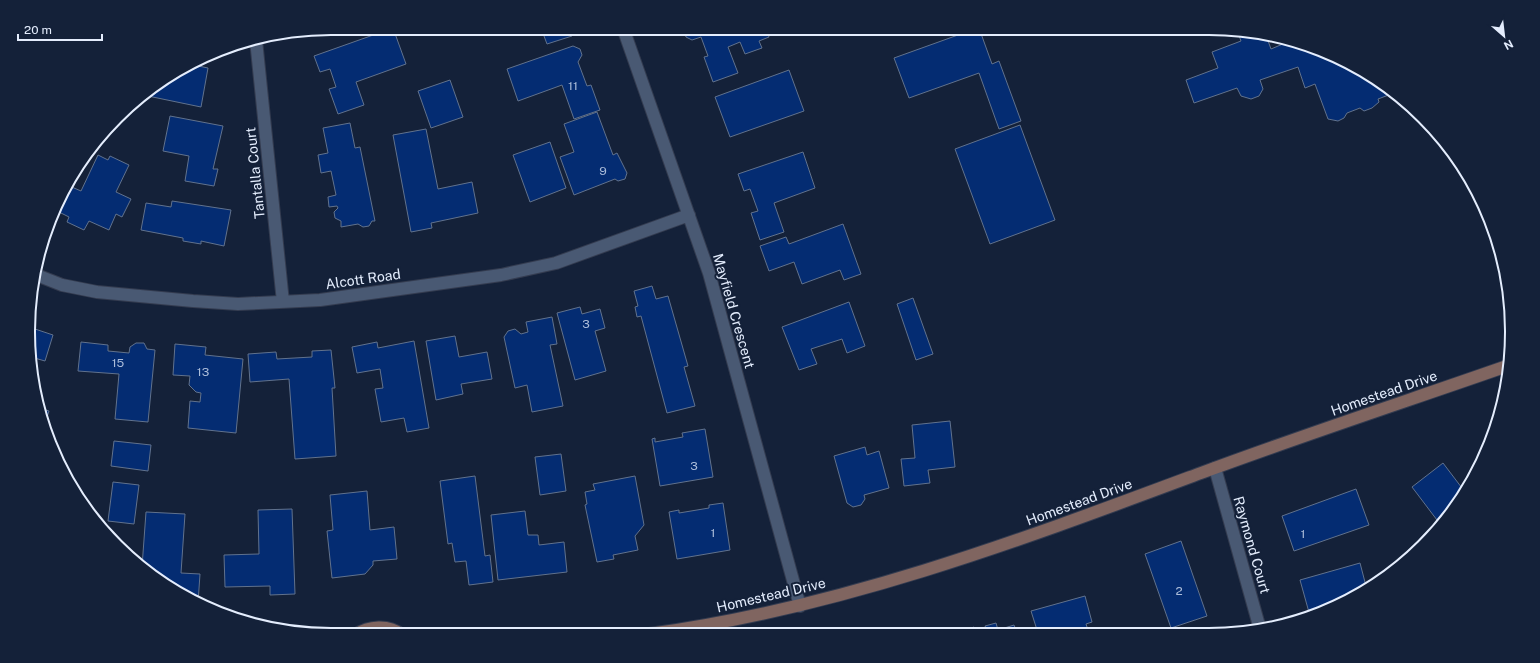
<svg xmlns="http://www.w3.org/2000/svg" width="1540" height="663" viewBox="0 0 1540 663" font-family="'Public Sans',sans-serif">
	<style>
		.building { fill: #042c72; stroke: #61728d }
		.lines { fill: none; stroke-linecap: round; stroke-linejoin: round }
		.street-casing { stroke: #343c50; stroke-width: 14 }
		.secondary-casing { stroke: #343c50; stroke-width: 14 }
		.street { stroke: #495973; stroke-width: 12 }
		.secondary { stroke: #806560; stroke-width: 12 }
		.labels { text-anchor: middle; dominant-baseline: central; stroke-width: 4; stroke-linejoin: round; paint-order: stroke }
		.number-label { font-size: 12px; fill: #acbdda }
		.street-label { font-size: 14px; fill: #e4edfd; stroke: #142139 }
		.rim { fill: none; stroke: #e4edfd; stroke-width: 2 }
	</style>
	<rect width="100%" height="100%" fill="#142139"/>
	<path class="building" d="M 393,28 L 406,64 L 356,82 L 364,105 L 338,114 L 329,89 L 336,87 L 330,69 L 320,72 L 314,56 Z
		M 541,28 L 570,28 L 572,36 L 547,44 Z
		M 685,28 L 766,28 L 769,37 L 759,41 L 762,48 L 745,54 L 740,42 L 728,47 L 738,73 L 713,82 L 704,57 L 708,56 L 701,37 L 692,40 L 686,37 L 684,30 Z
		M 958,28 L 979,28 L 992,64 L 999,61 L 1021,121 L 999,129 L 979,73 L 909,98 L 894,58 L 958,35 L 956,29 Z
		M 1238,33 L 1267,38 L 1271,49 L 1290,41 L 1306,44 L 1360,69 L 1394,93 L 1378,99 L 1379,102 L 1372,108 L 1364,111 L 1360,108 L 1347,113 L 1344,118 L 1338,121 L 1328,119 L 1315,84 L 1305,88 L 1298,67 L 1260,80 L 1263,89 L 1259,96 L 1251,99 L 1241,96 L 1237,88 L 1194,103 L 1186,80 L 1218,68 L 1212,52 L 1241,41 Z
		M 573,46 L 580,49 L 582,55 L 578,62 L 587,86 L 591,85 L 600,110 L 574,119 L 562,85 L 518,101 L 507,69 Z
		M 189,64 L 208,68 L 201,107 L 143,95 L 180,69 Z
		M 789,70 L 804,111 L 730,137 L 715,97 Z
		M 450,80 L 463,117 L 431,128 L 418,91 Z
		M 597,112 L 613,155 L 617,153 L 627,173 L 625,179 L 618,181 L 615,179 L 574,195 L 560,157 L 574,152 L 564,124 Z
		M 170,116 L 223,126 L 213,169 L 218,169 L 214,186 L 185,181 L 189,156 L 163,151 Z
		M 350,123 L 355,148 L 360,147 L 375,221 L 372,221 L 369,226 L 363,227 L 358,224 L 341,227 L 341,221 L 335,218 L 334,212 L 338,208 L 337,206 L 329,207 L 328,197 L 336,195 L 331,171 L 321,173 L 318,155 L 328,153 L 323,128 Z
		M 1020,125 L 1055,220 L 990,244 L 955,149 Z
		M 426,129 L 438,189 L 472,182 L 478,213 L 431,223 L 432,228 L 411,232 L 393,135 Z
		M 550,142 L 566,188 L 530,202 L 513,155 Z
		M 803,152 L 815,188 L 774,203 L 784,232 L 760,240 L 751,213 L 758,211 L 750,189 L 744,191 L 738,174 Z
		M 98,155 L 108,160 L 110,156 L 129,165 L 116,192 L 131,199 L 122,217 L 116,214 L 109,230 L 89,221 L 84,230 L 67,222 L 69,217 L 57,211 L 67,185 L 81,191 Z
		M 172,201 L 231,210 L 224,246 L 201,241 L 201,244 L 183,241 L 183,238 L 141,230 L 146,203 L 171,207 Z
		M 843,224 L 861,274 L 844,280 L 840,270 L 802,284 L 794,262 L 769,271 L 760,246 L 786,237 L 789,244 Z
		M 652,286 L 656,299 L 668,296 L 688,366 L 684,367 L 695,406 L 667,413 L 641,316 L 637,317 L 635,307 L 638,306 L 634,291 Z
		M 913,298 L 933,354 L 916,360 L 897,304 Z
		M 849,302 L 865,346 L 847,353 L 842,339 L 811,349 L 817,364 L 799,370 L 782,327 Z
		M 580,307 L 582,314 L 600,309 L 605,328 L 595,331 L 606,371 L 575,380 L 557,313 Z
		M 552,317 L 557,344 L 550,345 L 563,406 L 532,412 L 527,385 L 515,388 L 504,337 L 508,331 L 515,329 L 521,334 L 528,332 L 526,322 Z
		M 32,328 L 53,335 L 45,361 L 31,357 Z
		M 455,336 L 459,357 L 487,352 L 492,379 L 461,384 L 463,394 L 436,400 L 426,341 Z
		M 414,341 L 429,428 L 407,432 L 404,418 L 381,422 L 375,389 L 383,388 L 380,369 L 357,373 L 352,347 L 377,342 L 378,348 Z
		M 81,342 L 108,345 L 108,351 L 129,353 L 130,347 L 136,343 L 144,343 L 147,349 L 155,350 L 148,422 L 115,419 L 119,374 L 78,371 Z
		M 175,344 L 206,347 L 205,355 L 243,359 L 236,433 L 188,428 L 190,401 L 200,402 L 201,393 L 196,392 L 189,385 L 190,376 L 173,375 Z
		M 331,350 L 335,388 L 332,388 L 336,456 L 295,459 L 289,379 L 250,382 L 248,354 L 276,352 L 277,359 L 312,357 L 312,351 Z
		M 39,408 L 49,411 L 44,427 Z
		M 950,421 L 955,467 L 928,470 L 930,483 L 904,486 L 901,459 L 915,458 L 912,425 Z
		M 705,429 L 713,477 L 660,486 L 652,439 L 655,438 L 655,442 L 683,437 L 682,433 Z
		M 114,441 L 151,445 L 148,471 L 111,466 Z
		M 865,447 L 867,455 L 879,451 L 889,488 L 864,495 L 865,499 L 861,505 L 853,507 L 847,503 L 834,456 Z
		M 561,454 L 566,491 L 540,495 L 535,457 Z
		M 1443,463 L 1465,492 L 1461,500 L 1440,524 L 1412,487 Z
		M 475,476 L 485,556 L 490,555 L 493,582 L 469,585 L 466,561 L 455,562 L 452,543 L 448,544 L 440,481 Z
		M 635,476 L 644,525 L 635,536 L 638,550 L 613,555 L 614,559 L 597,562 L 585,505 L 587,504 L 585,492 L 595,490 L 593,484 Z
		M 113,482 L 139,485 L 134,524 L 108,521 Z
		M 1356,489 L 1369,525 L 1294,551 L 1282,516 Z
		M 367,491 L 370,530 L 394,527 L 397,559 L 373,561 L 373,565 L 365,574 L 332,578 L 327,531 L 333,530 L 330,495 Z
		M 723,503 L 730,550 L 677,559 L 669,512 L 679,510 L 679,513 L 709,508 L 709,505 Z
		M 292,509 L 295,594 L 270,595 L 270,586 L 225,587 L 224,555 L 259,554 L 258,510 Z
		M 525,511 L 528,535 L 538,535 L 539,545 L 564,542 L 567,572 L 498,580 L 491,515 Z
		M 146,512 L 185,514 L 181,573 L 200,574 L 198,603 L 180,594 L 142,567 Z
		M 1181,541 L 1207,616 L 1171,628 L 1145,554 Z
		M 1360,563 L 1366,586 L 1325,612 L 1310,616 L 1300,580 Z
		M 1085,596 L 1092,622 L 1086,624 L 1089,633 L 1047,633 L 1045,628 L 1037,630 L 1031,611 Z
		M 996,623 L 998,630 L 1014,625 L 1017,633 L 988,633 L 985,626 Z
		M 974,627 L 976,633 L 957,633 Z"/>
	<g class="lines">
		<g class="street-casing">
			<path id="street" d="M 623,28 L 709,273 L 800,606
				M 256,40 L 283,302
				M 34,274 L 62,285 L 97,292 L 193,301 L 238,304 L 320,300 L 501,275 L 556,263 L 689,215
				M 1215,468 L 1260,629"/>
		</g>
		<g class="secondary-casing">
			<path id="secondary" d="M 649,634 C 841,608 1021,540 1201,473 C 1303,435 1407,401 1510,365
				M 355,635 C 369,626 388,624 402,635"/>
		</g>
		<use href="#street" class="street"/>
		<use href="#secondary" class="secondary"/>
	</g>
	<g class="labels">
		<g class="number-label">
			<text x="573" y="86">11</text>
			<text x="603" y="171">9</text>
			<text x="586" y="324">3</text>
			<text x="118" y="363">15</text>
			<text x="203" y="372">13</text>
			<text x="694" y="466">3</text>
			<text x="713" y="533">1</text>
			<text x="1303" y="534">1</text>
			<text x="1179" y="591">2</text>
		</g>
		<g class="street-label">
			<text transform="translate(255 173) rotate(-96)">Tantalla Court</text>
			<text transform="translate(363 279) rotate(-8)">Alcott Road</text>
			<text transform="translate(734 311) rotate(74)">Mayfield Crescent</text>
			<text transform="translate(1384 393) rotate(-19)">Homestead Drive</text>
			<text transform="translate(1079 502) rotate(-20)">Homestead Drive</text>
			<text transform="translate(1252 545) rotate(74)">Raymond Court</text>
			<text transform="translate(771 595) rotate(-13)">Homestead Drive</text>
		</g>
	</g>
	<path d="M0 0H1540V663H0ZM331 35H1209A296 296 0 0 1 1505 331V332A296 296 0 0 1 1209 628H331A296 296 0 0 1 35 332V331A296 296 0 0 1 331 35Z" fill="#142139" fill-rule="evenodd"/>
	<path class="rim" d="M331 35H1209A296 296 0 0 1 1505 331V332A296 296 0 0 1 1209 628H331A296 296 0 0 1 35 332V331A296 296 0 0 1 331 35Z"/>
	<g transform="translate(1504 36) rotate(152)" stroke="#142139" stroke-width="3" paint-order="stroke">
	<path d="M0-3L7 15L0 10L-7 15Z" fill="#e4edfd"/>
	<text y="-6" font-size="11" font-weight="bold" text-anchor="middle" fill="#e4edfd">N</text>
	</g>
	<path d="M18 34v6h84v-6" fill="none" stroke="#e4edfd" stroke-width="2"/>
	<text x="24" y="34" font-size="12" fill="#e4edfd" stroke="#142139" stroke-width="3" paint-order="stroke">20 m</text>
</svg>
